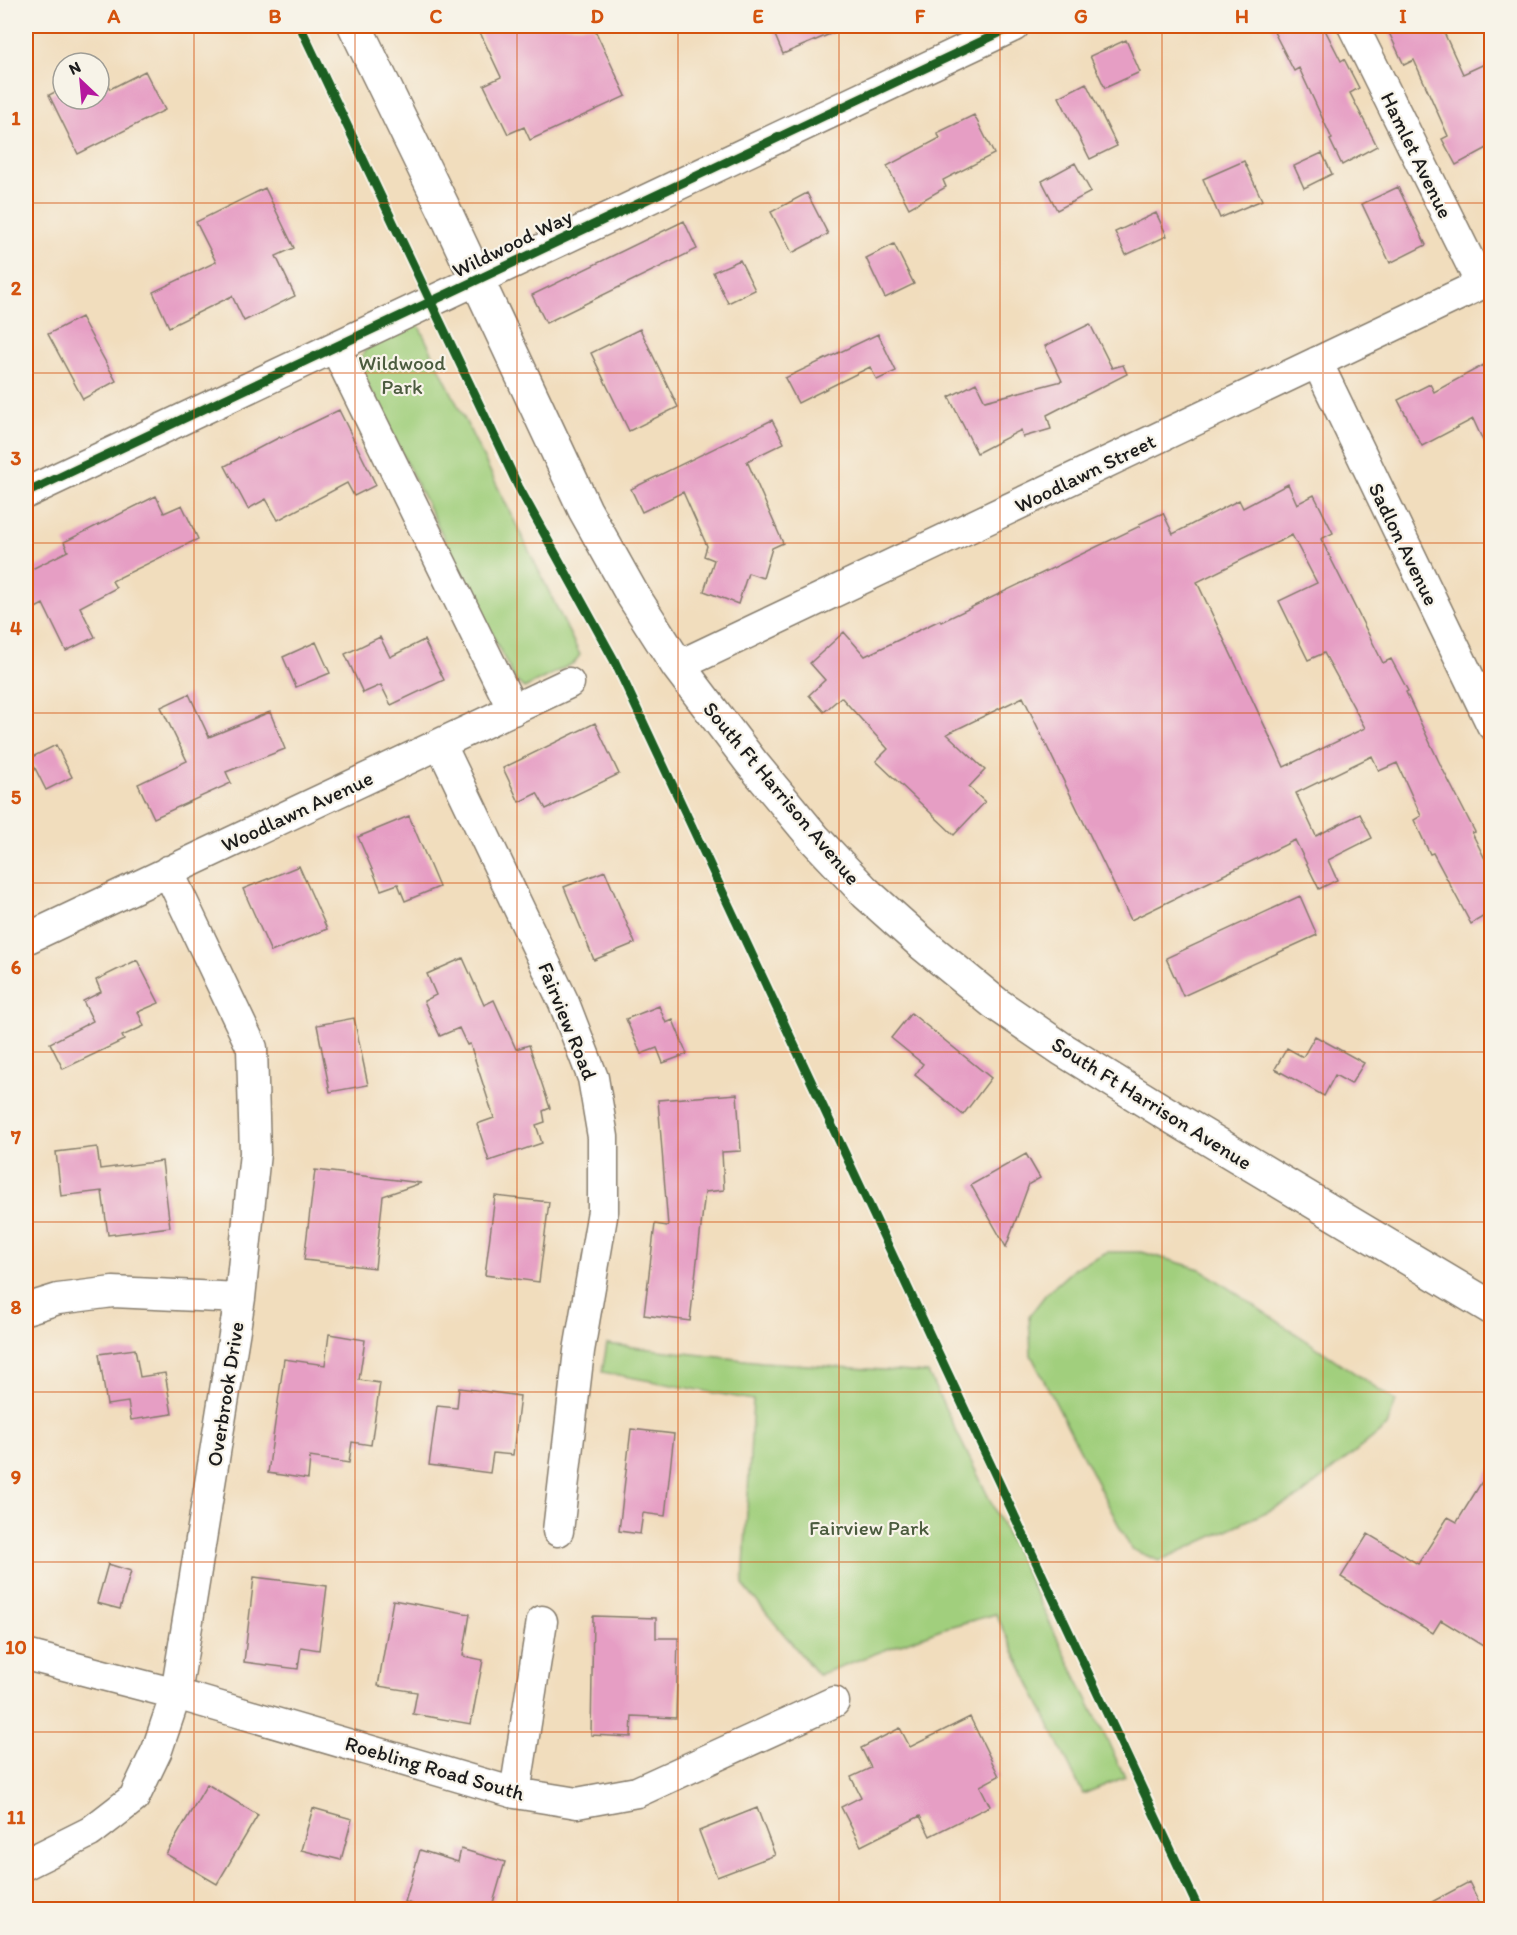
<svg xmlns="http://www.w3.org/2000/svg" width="1517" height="1935" viewBox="0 0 1517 1935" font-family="Itim,sans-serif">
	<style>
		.green { fill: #a1cf7d; stroke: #5e764c; stroke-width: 1.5 }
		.building { fill: #e69ec4; fill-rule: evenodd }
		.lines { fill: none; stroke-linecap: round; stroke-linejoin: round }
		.street-casing { stroke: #867c6c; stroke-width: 33 }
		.secondary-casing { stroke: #867c6c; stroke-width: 36 }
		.street { stroke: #fff; stroke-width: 30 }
		.secondary { stroke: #fff; stroke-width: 33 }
		.cycleway-casing { stroke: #f7f3e8; stroke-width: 13 }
		.cycleway { stroke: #1b5e20; stroke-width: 9 }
		.grid { fill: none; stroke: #d4530e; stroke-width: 1.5; stroke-opacity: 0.55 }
		.labels { text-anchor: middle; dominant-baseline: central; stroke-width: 4.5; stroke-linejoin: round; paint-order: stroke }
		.street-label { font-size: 21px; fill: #1c1c1c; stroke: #f7f3e8 }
		.park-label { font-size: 21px; fill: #4b5b3e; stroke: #f7f3e8 }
		.neatline { fill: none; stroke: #d4530e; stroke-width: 2 }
		.grid-label { font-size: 20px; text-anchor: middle; font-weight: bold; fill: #d4530e }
	</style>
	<rect width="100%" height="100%" fill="#f7f3e8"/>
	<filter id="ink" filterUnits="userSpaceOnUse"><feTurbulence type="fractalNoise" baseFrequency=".0167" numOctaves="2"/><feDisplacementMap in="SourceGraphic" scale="12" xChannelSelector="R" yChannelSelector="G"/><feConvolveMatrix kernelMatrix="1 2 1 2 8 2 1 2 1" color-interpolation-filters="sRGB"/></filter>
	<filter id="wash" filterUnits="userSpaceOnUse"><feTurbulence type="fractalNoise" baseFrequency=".008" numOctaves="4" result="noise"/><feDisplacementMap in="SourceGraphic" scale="24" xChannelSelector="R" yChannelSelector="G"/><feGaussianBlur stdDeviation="1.35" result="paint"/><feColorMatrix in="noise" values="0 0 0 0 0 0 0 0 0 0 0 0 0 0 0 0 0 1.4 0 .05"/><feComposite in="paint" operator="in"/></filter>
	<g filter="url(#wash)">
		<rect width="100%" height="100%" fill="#f1ddbd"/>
		<path class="green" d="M 417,322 L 580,655 L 574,663 L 524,688 L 515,680 L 361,372 L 361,357 L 367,347 Z
			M 1107,1252 L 1142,1252 L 1200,1269 L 1396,1401 L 1387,1426 L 1299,1497 L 1159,1561 L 1131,1549 L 1031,1355 L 1029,1316 L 1046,1294 L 1075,1268 Z
			M 607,1344 L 762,1362 L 928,1373 L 1125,1777 L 1083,1794 L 996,1614 L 941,1629 L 818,1675 L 743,1585 L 753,1400 L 602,1372 Z"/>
		<g id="blocks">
			<path class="building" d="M 477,26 L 593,26 L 626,96 L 530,140 L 524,127 L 508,134 L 484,85 L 501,77 Z
				M 771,26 L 849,26 L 783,54 Z
				M 1271,26 L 1323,26 L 1341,61 L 1344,59 L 1359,88 L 1350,93 L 1377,146 L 1342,165 L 1330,140 L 1332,139 L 1299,68 L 1294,71 Z
				M 1386,26 L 1441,26 L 1463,74 L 1491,61 L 1491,146 L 1456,165 L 1442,139 L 1448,136 L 1414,60 L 1404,65 Z
				M 1126,40 L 1140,72 L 1105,88 L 1090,56 Z
				M 100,69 L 110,89 L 145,71 L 165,110 L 78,154 L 49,95 L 63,88 L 63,99 L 99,99 Z
				M 1086,83 L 1117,146 L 1090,159 L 1059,97 Z
				M 974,115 L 994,154 L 943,180 L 946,187 L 909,208 L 887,166 L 940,138 L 937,133 Z
				M 1322,153 L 1332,174 L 1304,188 L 1294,166 Z
				M 1244,161 L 1262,200 L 1220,218 L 1203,179 Z
				M 1075,163 L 1091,192 L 1057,210 L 1042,181 Z
				M 1398,187 L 1426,245 L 1390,263 L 1362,204 Z
				M 265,188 L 294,248 L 276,256 L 295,296 L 244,321 L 232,296 L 169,327 L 153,292 L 216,262 L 196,222 Z
				M 807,193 L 828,234 L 792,253 L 771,212 Z
				M 1156,213 L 1167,236 L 1126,255 L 1115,232 Z
				M 684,221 L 697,249 L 546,323 L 532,295 Z
				M 894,244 L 914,284 L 885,298 L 866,258 Z
				M 740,260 L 755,290 L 728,303 L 713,272 Z
				M 81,317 L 116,381 L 83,399 L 48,334 Z
				M 1090,324 L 1112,368 L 1123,365 L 1127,374 L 1047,415 L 1051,429 L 1023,437 L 1021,430 L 977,453 L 949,397 L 976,383 L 985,401 L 1062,381 L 1045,346 Z
				M 640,329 L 678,407 L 629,431 L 591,353 Z
				M 878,334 L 896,371 L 877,380 L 870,367 L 798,403 L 785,378 Z
				M 1491,361 L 1491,458 L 1473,419 L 1422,446 L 1398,400 L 1430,384 L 1434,392 Z
				M 339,410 L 376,485 L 354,496 L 347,483 L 278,520 L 266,499 L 248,509 L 225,466 L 280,437 L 281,438 Z
				M 772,420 L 784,443 L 747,461 L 783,543 L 772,548 L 763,578 L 748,573 L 738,604 L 704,591 L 714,560 L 704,556 L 707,546 L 683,492 L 642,512 L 631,489 Z
				M 1288,484 L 1297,504 L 1314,495 L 1333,533 L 1321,539 L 1383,663 L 1391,659 L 1408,691 L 1406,692 L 1441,766 L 1475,832 L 1472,833 L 1491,871 L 1491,912 L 1471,924 L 1433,853 L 1430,854 L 1414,820 L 1421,816 L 1397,763 L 1379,771 L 1372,756 L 1296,793 L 1316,836 L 1360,814 L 1372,838 L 1328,860 L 1337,880 L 1319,889 L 1295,840 L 1131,920 L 1023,697 L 947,734 L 985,770 L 969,787 L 985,802 L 954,835 L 876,761 L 888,749 L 841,697 L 824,712 L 809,695 L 825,680 L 810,663 L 844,632 L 865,656 L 940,620 L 941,622 L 1140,526 L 1139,524 L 1163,513 L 1173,534 L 1239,500 L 1243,508 ZM 1292,535 L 1317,583 L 1279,601 L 1308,660 L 1324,653 L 1365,728 L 1284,767 L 1197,582 Z
				M 156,496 L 164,513 L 182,505 L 198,539 L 112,581 L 116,588 L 80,607 L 95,637 L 66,651 L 43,604 L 26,613 L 26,572 L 68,551 L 64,542 Z
				M 380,637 L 390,657 L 424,640 L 444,680 L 391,705 L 381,685 L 363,693 L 345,654 Z
				M 316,642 L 330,673 L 296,687 L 283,657 Z
				M 189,694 L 209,737 L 270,712 L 285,749 L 226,772 L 231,783 L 154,818 L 138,784 L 187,761 L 161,707 Z
				M 595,723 L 619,774 L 546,809 L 537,793 L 519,802 L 503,768 Z
				M 56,745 L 72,777 L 46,790 L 30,758 Z
				M 409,816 L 439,887 L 405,901 L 398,884 L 381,890 L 358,837 Z
				M 299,866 L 327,929 L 271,952 L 243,889 Z
				M 605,871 L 635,943 L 594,960 L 564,887 Z
				M 1300,896 L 1317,935 L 1183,996 L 1166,958 Z
				M 463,958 L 484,1005 L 494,1000 L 516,1049 L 529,1045 L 550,1108 L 543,1111 L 545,1122 L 536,1125 L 542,1143 L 489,1161 L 477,1124 L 494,1118 L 470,1044 L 467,1045 L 459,1028 L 440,1036 L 424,1001 L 436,995 L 427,974 Z
				M 137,960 L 159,1003 L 138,1012 L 144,1026 L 122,1036 L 124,1040 L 63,1069 L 50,1043 L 93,1021 L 83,1001 L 101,992 L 96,980 Z
				M 659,1006 L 666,1023 L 673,1020 L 687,1054 L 663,1063 L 657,1048 L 641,1054 L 626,1019 Z
				M 911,1013 L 991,1078 L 963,1115 L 915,1075 L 923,1064 L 891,1038 Z
				M 354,1018 L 368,1085 L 330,1092 L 317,1025 Z
				M 1315,1036 L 1364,1063 L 1351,1084 L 1335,1075 L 1324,1096 L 1275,1069 L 1287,1048 L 1303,1057 Z
				M 737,1094 L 741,1151 L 722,1152 L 724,1190 L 705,1192 L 690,1321 L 644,1315 L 655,1224 L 668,1226 L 658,1100 Z
				M 97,1147 L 100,1169 L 162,1161 L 170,1227 L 108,1235 L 102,1191 L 61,1196 L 56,1152 Z
				M 1026,1154 L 1040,1178 L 1029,1184 L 1006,1247 L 971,1185 Z
				M 315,1170 L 421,1183 L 383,1196 L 375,1268 L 304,1260 Z
				M 495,1196 L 549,1202 L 539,1282 L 485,1275 Z
				M 329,1334 L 365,1340 L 359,1380 L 380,1383 L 371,1445 L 352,1442 L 349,1463 L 310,1457 L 308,1479 L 268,1473 L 284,1359 L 325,1365 Z
				M 135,1349 L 140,1377 L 165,1373 L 172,1414 L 131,1420 L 128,1402 L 107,1405 L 99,1354 Z
				M 459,1388 L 520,1396 L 513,1455 L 493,1453 L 490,1473 L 429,1465 L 437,1406 L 457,1408 Z
				M 631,1429 L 674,1434 L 665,1516 L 643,1513 L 640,1534 L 619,1531 Z
				M 1491,1467 L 1491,1651 L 1441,1620 L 1433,1633 L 1341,1577 L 1368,1534 L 1418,1564 L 1448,1517 L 1457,1522 Z
				M 108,1564 L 131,1571 L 120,1609 L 97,1603 Z
				M 254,1577 L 327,1586 L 319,1650 L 301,1647 L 298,1669 L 244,1662 Z
				M 393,1600 L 470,1614 L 463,1656 L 483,1660 L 471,1724 L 413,1714 L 417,1692 L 378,1686 Z
				M 593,1616 L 656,1618 L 656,1638 L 678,1638 L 676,1718 L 632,1716 L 631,1737 L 591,1735 Z
				M 970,1717 L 999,1776 L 980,1786 L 990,1806 L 930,1836 L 920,1816 L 861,1846 L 841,1807 L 861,1797 L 851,1777 L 871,1768 L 861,1748 L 900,1728 L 910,1747 Z
				M 207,1784 L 258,1815 L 217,1884 L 166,1854 Z
				M 313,1808 L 352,1819 L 341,1860 L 301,1850 Z
				M 757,1808 L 775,1855 L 717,1877 L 699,1831 Z
				M 461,1849 L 505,1862 L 491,1910 L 430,1910 L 405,1902 L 420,1850 L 458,1862 Z
				M 1469,1882 L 1483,1910 L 1417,1910 Z"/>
		</g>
	</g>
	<g filter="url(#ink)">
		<use href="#blocks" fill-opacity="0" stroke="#867c6c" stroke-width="1.5"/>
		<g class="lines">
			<g class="street-casing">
				<path id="street" d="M 1353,26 L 1481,284
					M 335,347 L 513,710
					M 1317,362 L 1492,725
					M 26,493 L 1014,26
					M 678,666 L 1492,279
					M 441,745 L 564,1003 L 593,1078 L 603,1137 L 603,1211 L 579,1351 L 558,1531
					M 26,939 L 569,683
					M 26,1309 L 58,1299 L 113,1292 L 240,1298
					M 26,1655 L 176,1694 L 515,1793 L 577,1803 L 637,1792 L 834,1702
					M 515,1793 L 542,1621
					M 26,1864 L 90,1832 L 134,1798 L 157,1750 L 176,1694 L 240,1298 L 255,1153 L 252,1048 L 168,871"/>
			</g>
			<g class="secondary-casing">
				<path id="secondary" d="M 355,26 L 443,207 L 585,510 L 632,594 L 678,666 L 751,762 L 814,838 L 866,893 L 924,945 L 995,1003 L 1062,1049 L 1164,1112 L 1492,1308"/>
			</g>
			<use href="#street" class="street"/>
			<use href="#secondary" class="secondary"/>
			<g class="cycleway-casing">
				<path id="cycleway" d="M 300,26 L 518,486 L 614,660 L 1199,1910
					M 26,493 L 1014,26"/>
			</g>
			<use href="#cycleway" class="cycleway"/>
		</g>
	</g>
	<path class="grid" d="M 194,26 L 194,1910M 355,26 L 355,1910M 517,26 L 517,1910M 678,26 L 678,1910M 839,26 L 839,1910M 1000,26 L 1000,1910M 1162,26 L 1162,1910M 1323,26 L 1323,1910M 26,203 L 1492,203M 26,373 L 1492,373M 26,543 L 1492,543M 26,713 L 1492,713M 26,883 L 1492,883M 26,1052 L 1492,1052M 26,1222 L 1492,1222M 26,1392 L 1492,1392M 26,1562 L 1492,1562M 26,1732 L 1492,1732"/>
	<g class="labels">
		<g class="street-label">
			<text transform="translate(1417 155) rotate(64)">Hamlet Avenue</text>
			<text transform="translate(512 243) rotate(-26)">Wildwood Way</text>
			<text transform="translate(1085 473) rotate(-26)">Woodlawn Street</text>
			<text transform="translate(1404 544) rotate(64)">Sadlon Avenue</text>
			<text transform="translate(782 793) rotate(50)">South Ft Harrison Avenue</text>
			<text transform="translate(297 811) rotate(-25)">Woodlawn Avenue</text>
			<text transform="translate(568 1021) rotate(68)">Fairview Road</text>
			<text transform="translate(1152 1103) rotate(32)">South Ft Harrison Avenue</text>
			<text transform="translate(225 1394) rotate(-81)">Overbrook Drive</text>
			<text transform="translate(435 1768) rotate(16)">Roebling Road South</text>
		</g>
		<g class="park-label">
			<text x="402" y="362">Wildwood<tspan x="402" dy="24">Park</tspan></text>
			<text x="869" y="1527">Fairview Park</text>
		</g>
	</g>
	<rect width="1517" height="1935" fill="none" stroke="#f7f3e8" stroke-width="66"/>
	<g transform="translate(81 81) rotate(334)"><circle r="28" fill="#f7f3e8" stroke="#9f9d96" stroke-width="1.5"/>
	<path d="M0-4.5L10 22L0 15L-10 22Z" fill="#b5179e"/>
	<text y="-9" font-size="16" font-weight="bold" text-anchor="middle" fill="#1c1c1c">N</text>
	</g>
	<rect x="33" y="33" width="1451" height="1869" class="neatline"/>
	<g class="grid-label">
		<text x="114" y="23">A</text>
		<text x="275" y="23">B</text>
		<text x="436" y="23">C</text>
		<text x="597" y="23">D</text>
		<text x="758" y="23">E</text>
		<text x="920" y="23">F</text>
		<text x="1081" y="23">G</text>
		<text x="1242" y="23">H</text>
		<text x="1403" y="23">I</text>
		<text x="16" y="125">1</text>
		<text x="16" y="295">2</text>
		<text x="16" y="465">3</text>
		<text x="16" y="635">4</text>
		<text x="16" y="804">5</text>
		<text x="16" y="974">6</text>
		<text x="16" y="1144">7</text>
		<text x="16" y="1314">8</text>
		<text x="16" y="1484">9</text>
		<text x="16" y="1654">10</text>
		<text x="16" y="1824">11</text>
	</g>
</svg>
